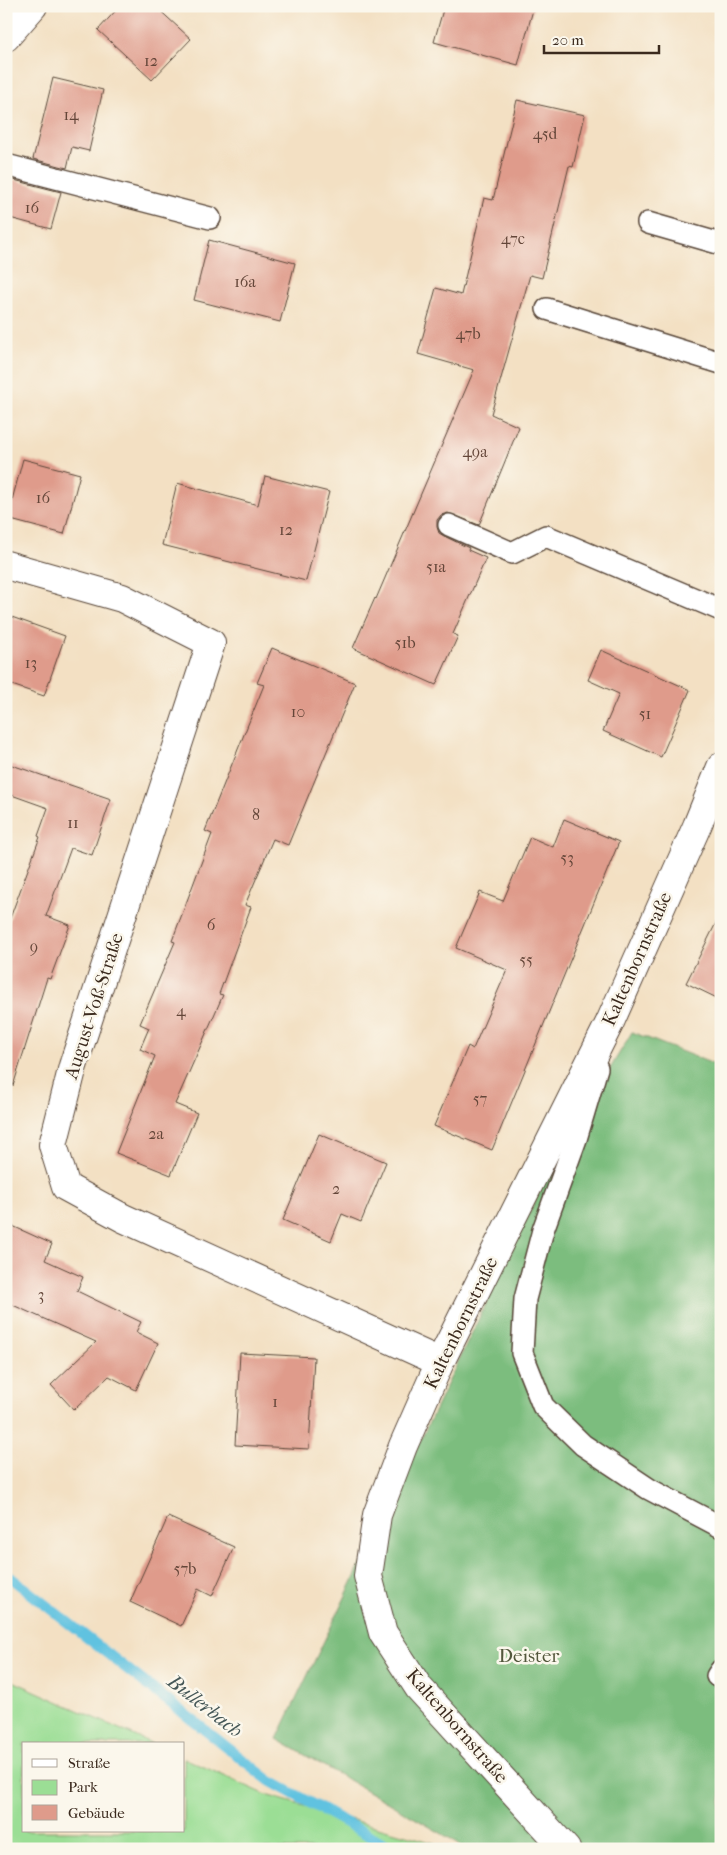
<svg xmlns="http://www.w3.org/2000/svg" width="727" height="1855" viewBox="0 0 727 1855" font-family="'IM FELL French Canon',serif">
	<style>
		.green { fill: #9bde95; stroke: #6b845a }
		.forest { fill: #7cbd7e; stroke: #5c744e }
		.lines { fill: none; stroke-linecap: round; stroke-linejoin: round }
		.stream { stroke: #61c2e0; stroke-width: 11 }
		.building { fill: #df9b8b }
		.lane-casing { stroke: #574537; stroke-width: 24 }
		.street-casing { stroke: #574537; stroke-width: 30 }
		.lane { stroke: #fff; stroke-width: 21 }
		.street { stroke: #fff; stroke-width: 28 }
		.labels { text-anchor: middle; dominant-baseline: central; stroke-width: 5; stroke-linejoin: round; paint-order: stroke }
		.number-label { font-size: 16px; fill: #644639 }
		.street-label { font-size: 19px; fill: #3b2a1e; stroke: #fbf7ec }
		.park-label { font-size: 19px; fill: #53573c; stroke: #fbf7ec }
		.water-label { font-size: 20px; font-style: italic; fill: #465858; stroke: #fbf7ec }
	</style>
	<rect width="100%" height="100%" fill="#fbf7ec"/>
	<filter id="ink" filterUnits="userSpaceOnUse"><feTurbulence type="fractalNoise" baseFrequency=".02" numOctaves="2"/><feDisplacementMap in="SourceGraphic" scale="10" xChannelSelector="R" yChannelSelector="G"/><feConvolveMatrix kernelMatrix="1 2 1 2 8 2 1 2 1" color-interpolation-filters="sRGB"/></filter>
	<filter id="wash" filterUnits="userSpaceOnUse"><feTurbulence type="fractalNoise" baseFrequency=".0096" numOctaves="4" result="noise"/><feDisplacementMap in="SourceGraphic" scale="20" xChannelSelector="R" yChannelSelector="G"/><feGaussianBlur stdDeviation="1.12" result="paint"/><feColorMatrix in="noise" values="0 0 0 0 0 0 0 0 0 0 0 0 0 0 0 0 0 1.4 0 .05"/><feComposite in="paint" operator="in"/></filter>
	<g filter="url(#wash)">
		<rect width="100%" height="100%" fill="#f3e0c3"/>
		<path class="green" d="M 6,1678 L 153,1744 L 24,1744 L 24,1831 L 184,1831 L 184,1758 L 269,1796 L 455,1849 L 6,1849 Z"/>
		<path class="forest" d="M 632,1032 L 721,1067 L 721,1849 L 464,1849 L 458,1843 L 277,1739 L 554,1162 Z"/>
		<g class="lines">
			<path class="stream" d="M 6,1574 L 270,1781 L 394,1849"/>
		</g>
		<g id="blocks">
			<path class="building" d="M 120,6 L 155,6 L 191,39 L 152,80 L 98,30 Z
				M 444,6 L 534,6 L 518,65 L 434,42 Z
				M 53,78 L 103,90 L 89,151 L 72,147 L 67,168 L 33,159 Z
				M 517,100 L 585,115 L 573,167 L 569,166 L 542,278 L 530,275 L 491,414 L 519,427 L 479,525 L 448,513 L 441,515 L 437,520 L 437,527 L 439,533 L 444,536 L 469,548 L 468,550 L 486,558 L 453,634 L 458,636 L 436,685 L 353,648 L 375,598 L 376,599 L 474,370 L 418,354 L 436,288 L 461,295 L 484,198 L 493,200 Z
				M 6,178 L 61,192 L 51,229 L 6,217 Z
				M 209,240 L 295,263 L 280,322 L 194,300 Z
				M 23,459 L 80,474 L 64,534 L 7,519 Z
				M 265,476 L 329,492 L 306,581 L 162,545 L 177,483 L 258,505 Z
				M 6,615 L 65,636 L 44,696 L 6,683 Z
				M 272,648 L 355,683 L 288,845 L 273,839 L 245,905 L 251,907 L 219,994 L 223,995 L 175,1104 L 197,1113 L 171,1175 L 116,1153 L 155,1056 L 140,1049 L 149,1028 L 140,1024 L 175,942 L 172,941 L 212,834 L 205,831 L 264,685 L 257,683 Z
				M 601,650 L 690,690 L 661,757 L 603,731 L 619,694 L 588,680 Z
				M 6,763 L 111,799 L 92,855 L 71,848 L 46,916 L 70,925 L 50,979 L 47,978 L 13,1086 L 6,1085 L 6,929 L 40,837 L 38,836 L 48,808 L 6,793 Z
				M 564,819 L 619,842 L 492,1150 L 434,1126 L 468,1046 L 473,1049 L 507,970 L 456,948 L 480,892 L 503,901 L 530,837 L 553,847 Z
				M 721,913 L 721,1000 L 686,983 Z
				M 319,1134 L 386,1162 L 361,1222 L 342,1214 L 331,1241 L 283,1220 Z
				M 6,1223 L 52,1244 L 45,1260 L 83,1277 L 77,1291 L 141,1322 L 136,1332 L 158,1343 L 136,1390 L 109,1376 L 74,1410 L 51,1385 L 96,1342 L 6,1302 Z
				M 240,1353 L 314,1357 L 309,1449 L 235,1445 Z
				M 168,1517 L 234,1547 L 212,1596 L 198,1589 L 181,1626 L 130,1602 Z"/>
		</g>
	</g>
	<g filter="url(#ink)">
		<use href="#blocks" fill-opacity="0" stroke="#574537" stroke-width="1"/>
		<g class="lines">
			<g class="lane-casing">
				<path id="lane" d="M 6,165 L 210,218
					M 648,223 L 721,244
					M 547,309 L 721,363
					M 449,525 L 512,553 L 546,536 L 721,610
					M 597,1068 L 576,1139 L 543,1230 L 525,1299 L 522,1353 L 543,1406 L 583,1445 L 649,1489 L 721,1527
					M 717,1676 L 721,1670"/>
			</g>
			<g class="street-casing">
				<path id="street" d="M 6,37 L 33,6
					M 6,565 L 122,598 L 211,643 L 73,1066 L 53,1145 L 66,1187 L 123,1218 L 440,1362
					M 566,1849 L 419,1688 L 383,1633 L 368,1576 L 377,1515 L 403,1446 L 440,1362 L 610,1022 L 697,826 L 721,767"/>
			</g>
			<use href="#lane" class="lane"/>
			<use href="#street" class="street"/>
		</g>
	</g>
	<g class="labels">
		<g class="number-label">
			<text x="151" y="60">12</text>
			<text x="71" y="114">14</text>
			<text x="545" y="133">45d</text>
			<text x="32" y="207">16</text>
			<text x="513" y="238">47c</text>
			<text x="245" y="281">16a</text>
			<text x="468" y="333">47b</text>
			<text x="475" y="451">49a</text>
			<text x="43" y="497">16</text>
			<text x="286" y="529">12</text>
			<text x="436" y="566">51a</text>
			<text x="405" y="642">51b</text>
			<text x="31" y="662">13</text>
			<text x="298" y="711">10</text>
			<text x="645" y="713">51</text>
			<text x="256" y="814">8</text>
			<text x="73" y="822">11</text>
			<text x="567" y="857">53</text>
			<text x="211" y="924">6</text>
			<text x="34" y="946">9</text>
			<text x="526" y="959">55</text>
			<text x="181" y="1010">4</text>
			<text x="480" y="1098">57</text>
			<text x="156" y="1133">2a</text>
			<text x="336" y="1188">2</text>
			<text x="41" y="1294">3</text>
			<text x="275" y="1401">1</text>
			<text x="185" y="1568">57b</text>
		</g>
		<g class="street-label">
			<text transform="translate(637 959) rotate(-66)">Kaltenbornstraße</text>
			<text transform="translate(94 1006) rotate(-72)">August-Voß-Straße</text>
			<text transform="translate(461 1323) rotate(-64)">Kaltenbornstraße</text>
			<text transform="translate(457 1726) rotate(49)">Kaltenbornstraße</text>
		</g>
		<g class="park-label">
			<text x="529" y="1656">Deister</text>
		</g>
		<g class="water-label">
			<text transform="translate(205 1706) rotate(38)">Bullerbach</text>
		</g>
	</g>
	<rect width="727" height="1855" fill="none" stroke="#fbf7ec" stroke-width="25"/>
	<rect x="22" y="1742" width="162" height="90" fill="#fbf7ec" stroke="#aea59a"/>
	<rect x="32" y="1759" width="25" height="8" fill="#ffffff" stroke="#aea59a"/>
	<text x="68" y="1768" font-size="15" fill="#3b2a1e">Straße</text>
	<rect x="32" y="1780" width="25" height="15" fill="#9bde95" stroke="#aea59a"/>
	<text x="68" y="1792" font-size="15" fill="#3b2a1e">Park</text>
	<rect x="32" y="1805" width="25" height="15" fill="#df9b8b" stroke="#aea59a"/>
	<text x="68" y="1818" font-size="15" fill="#3b2a1e">Gebäude</text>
	<path d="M544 45v8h115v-8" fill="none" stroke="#3b2a1e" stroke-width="2.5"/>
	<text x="552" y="45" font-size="15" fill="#3b2a1e" stroke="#fbf7ec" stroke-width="4" paint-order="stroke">20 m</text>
</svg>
